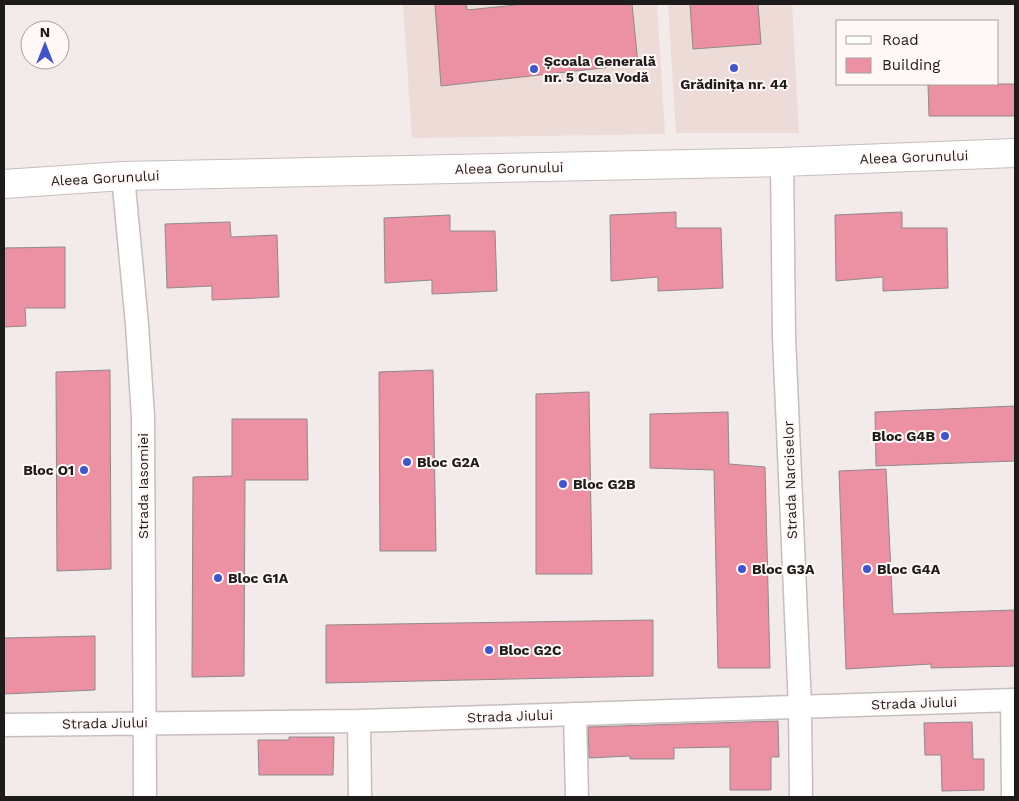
<svg xmlns="http://www.w3.org/2000/svg" width="1019" height="801" viewBox="0 0 1019 801" font-family="'Work Sans',sans-serif">
	<style>
		.built { fill: #ecdbd7 }
		.building { fill: #ec90a3; stroke: #91898a }
		.lines { fill: none; stroke-linecap: round; stroke-linejoin: round }
		.street-casing { stroke: #c6bebd; stroke-width: 25 }
		.secondary-casing { stroke: #c6bebd; stroke-width: 30 }
		.street { stroke: #fff; stroke-width: 22 }
		.secondary { stroke: #fff; stroke-width: 28 }
		.poi-dot { fill: #4155c9; stroke: #fff8f7; stroke-width: 2 }
		.labels { text-anchor: middle; dominant-baseline: central; stroke-width: 4; stroke-linejoin: round; paint-order: stroke }
		.poi-label { font-size: 14px; font-weight: bold; fill: #1e1b1b; stroke: #fff8f7; text-anchor: start }
		.street-label { font-size: 14px; fill: #1e1b1b; stroke: #fff8f7 }
	</style>
	<rect width="100%" height="100%" fill="#f3ebe9"/>
	<path class="built" d="M 403,4 L 657,4 L 665,134 L 412,138 Z
		M 668,4 L 792,4 L 799,133 L 676,133 Z"/>
	<path class="building" d="M 435,4 L 466,4 L 467,10 L 526,4 L 632,4 L 638,64 L 441,86 Z
		M 690,4 L 758,4 L 761,44 L 693,49 Z
		M 928,84 L 1015,84 L 1015,116 L 929,116 Z
		M 676,212 L 676,228 L 721,228 L 723,288 L 658,291 L 658,277 L 611,281 L 610,215 Z
		M 902,212 L 902,228 L 947,228 L 948,288 L 883,291 L 883,277 L 836,281 L 835,215 Z
		M 450,215 L 450,231 L 495,231 L 497,291 L 432,294 L 432,280 L 385,283 L 384,218 Z
		M 230,222 L 231,237 L 277,235 L 279,297 L 212,300 L 212,286 L 167,288 L 165,224 Z
		M 65,247 L 65,308 L 25,308 L 26,326 L 4,327 L 4,248 Z
		M 110,370 L 111,569 L 57,571 L 56,372 Z
		M 433,370 L 436,551 L 380,551 L 379,372 Z
		M 589,392 L 592,574 L 536,574 L 536,394 Z
		M 1015,406 L 1015,461 L 876,466 L 875,412 Z
		M 728,412 L 729,464 L 765,467 L 770,668 L 718,668 L 714,470 L 650,468 L 650,414 Z
		M 232,419 L 307,419 L 308,480 L 245,480 L 244,676 L 192,677 L 193,477 L 232,476 Z
		M 886,469 L 893,614 L 1015,610 L 1015,666 L 931,668 L 931,664 L 846,669 L 839,471 Z
		M 653,620 L 653,676 L 326,683 L 326,625 Z
		M 95,636 L 95,690 L 4,694 L 4,638 Z
		M 778,721 L 779,757 L 771,757 L 771,790 L 730,790 L 730,747 L 674,748 L 674,759 L 630,759 L 630,756 L 589,758 L 588,727 Z
		M 972,722 L 973,759 L 984,759 L 984,790 L 942,791 L 941,755 L 925,755 L 924,723 Z
		M 289,737 L 334,737 L 333,775 L 259,775 L 258,740 L 289,740 Z"/>
	<g class="lines">
		<g class="street-casing">
			<path id="street" d="M 782,162 L 784,337 L 800,707 L 801,797
				M 123,176 L 137,324 L 143,417 L 145,797
				M 1012,700 L 1013,797
				M 575,714 L 577,797
				M 359,721 L 360,797
				M 4,725 L 359,721 L 1015,700"/>
		</g>
		<g class="secondary-casing">
			<path id="secondary" d="M 4,184 L 123,176 L 782,162 L 1015,153"/>
		</g>
		<use href="#street" class="street"/>
		<use href="#secondary" class="secondary"/>
	</g>
	<g class="poi-dot">
		<circle cx="734" cy="68" r="5"/>
		<circle cx="534" cy="69" r="5"/>
		<circle cx="945" cy="436" r="5"/>
		<circle cx="407" cy="462" r="5"/>
		<circle cx="84" cy="470" r="5"/>
		<circle cx="563" cy="484" r="5"/>
		<circle cx="742" cy="569" r="5"/>
		<circle cx="867" cy="569" r="5"/>
		<circle cx="218" cy="578" r="5"/>
		<circle cx="489" cy="650" r="5"/>
	</g>
	<g class="labels">
		<g class="poi-label">
			<text x="544" y="61">Școala Generală<tspan x="544" dy="16">nr. 5 Cuza Vodă</tspan></text>
			<text x="734" y="84" text-anchor="middle">Grădinița nr. 44</text>
			<text x="935" y="436" text-anchor="end">Bloc G4B</text>
			<text x="417" y="462">Bloc G2A</text>
			<text x="74" y="470" text-anchor="end">Bloc O1</text>
			<text x="573" y="484">Bloc G2B</text>
			<text x="752" y="569">Bloc G3A</text>
			<text x="877" y="569">Bloc G4A</text>
			<text x="228" y="578">Bloc G1A</text>
			<text x="499" y="650">Bloc G2C</text>
		</g>
		<g class="street-label">
			<text transform="translate(914 157) rotate(-2)">Aleea Gorunului</text>
			<text transform="translate(509 168) rotate(-1)">Aleea Gorunului</text>
			<text transform="translate(105 178) rotate(-3)">Aleea Gorunului</text>
			<text transform="translate(790 480) rotate(-92)">Strada Narciselor</text>
			<text transform="translate(143 486) rotate(-90)">Strada Iasomiei</text>
			<text transform="translate(914 703) rotate(-2)">Strada Jiului</text>
			<text transform="translate(510 716) rotate(-2)">Strada Jiului</text>
			<text transform="translate(105 723) rotate(-1)">Strada Jiului</text>
		</g>
	</g>
	<rect width="1019" height="801" fill="none" stroke="#1e1b1b" stroke-width="10"/>
	<rect x="836" y="20" width="162" height="65" fill="#fff8f7" stroke="#a5a09f"/>
	<rect x="846" y="36" width="25" height="8" fill="#ffffff" stroke="#a5a09f"/>
	<text x="882" y="45" font-size="15" fill="#1e1b1b">Road</text>
	<rect x="846" y="58" width="25" height="15" fill="#ec90a3" stroke="#a5a09f"/>
	<text x="882" y="70" font-size="15" fill="#1e1b1b">Building</text>
	<g transform="translate(45 45)"><circle r="24" fill="#fff8f7" stroke="#a5a09f"/>
	<path d="M0-4L9 19L0 12L-9 19Z" fill="#4155c9"/>
	<text y="-8" font-size="14" font-weight="bold" text-anchor="middle" fill="#1e1b1b">N</text>
	</g>
</svg>
